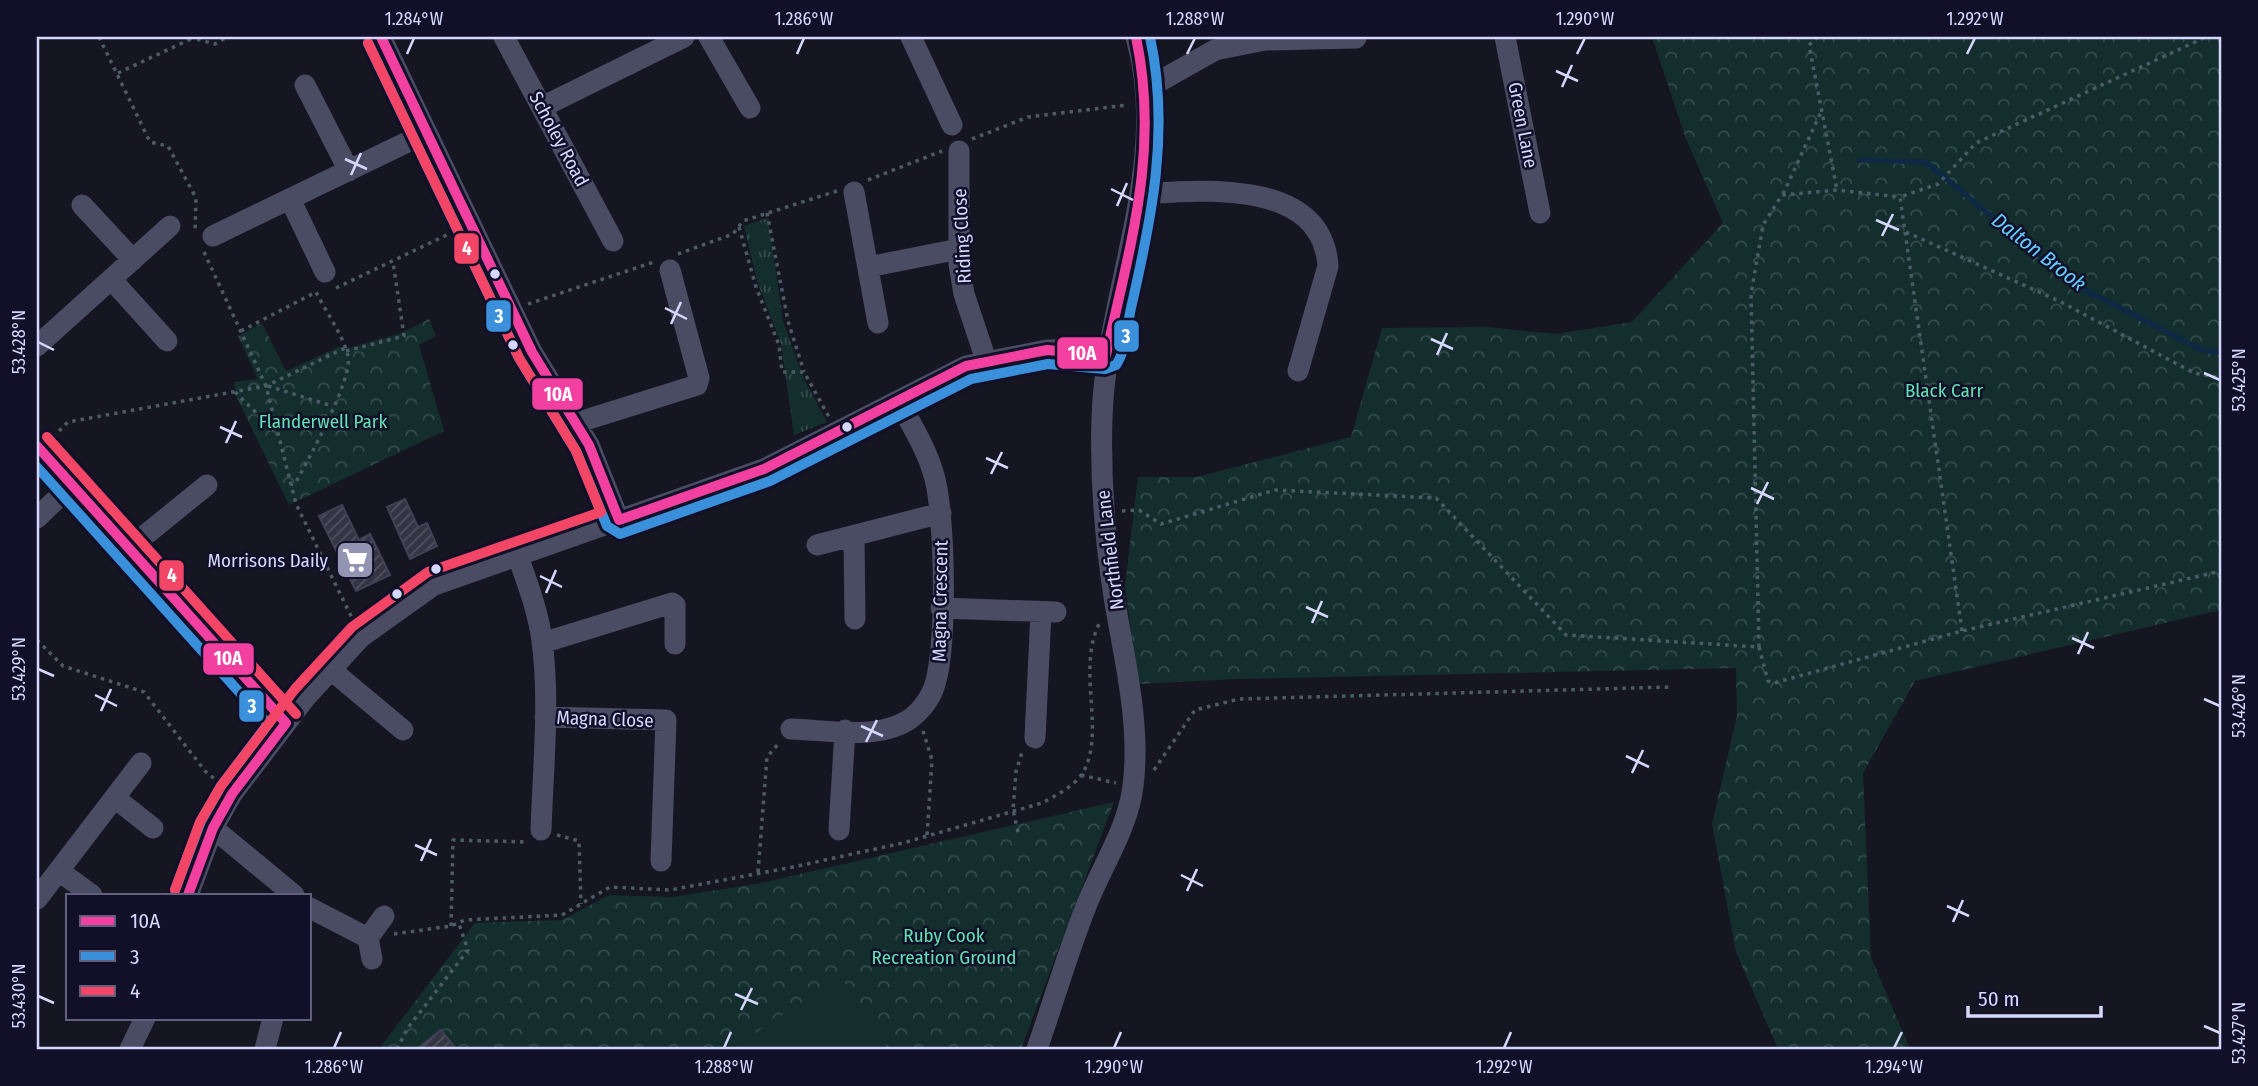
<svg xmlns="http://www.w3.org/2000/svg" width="2258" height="1086" viewBox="0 0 2258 1086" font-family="'Fira Sans Condensed',sans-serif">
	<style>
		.grass { fill: url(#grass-tufts) }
		.forest { fill: url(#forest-crowns) }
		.garden { fill: #132e2c }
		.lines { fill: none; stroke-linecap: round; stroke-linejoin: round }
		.stream { stroke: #0d2946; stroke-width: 5 }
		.building { fill: url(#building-hatch); stroke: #424056; stroke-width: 2 }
		.path { stroke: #4b5c67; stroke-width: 3.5; stroke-dasharray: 3.5 5; stroke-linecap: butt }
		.minor { stroke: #4a4c63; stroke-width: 21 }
		.bus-1-casing { stroke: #111028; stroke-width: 16 }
		.bus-2-casing { stroke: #111028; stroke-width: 16 }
		.bus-3-casing { stroke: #111028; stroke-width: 16 }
		.bus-1 { stroke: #f240a1; stroke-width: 10 }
		.bus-2 { stroke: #3a90db; stroke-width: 10 }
		.bus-3 { stroke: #f34667; stroke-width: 10 }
		.ticks { fill: none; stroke: #d6d7ff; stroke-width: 2.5 }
		.bus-dot { fill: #d6d7ff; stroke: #111028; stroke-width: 2.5 }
		.labels { text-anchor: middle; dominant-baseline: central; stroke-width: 5; stroke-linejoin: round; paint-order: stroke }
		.street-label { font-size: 19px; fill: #d6d7ff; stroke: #111028 }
		.park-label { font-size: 19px; fill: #61e1b1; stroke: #111028 }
		.poi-label { font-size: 19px; fill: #d6d7ff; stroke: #111028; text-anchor: end }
		.water-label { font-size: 21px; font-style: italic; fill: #64cbff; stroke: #111028 }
		.line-badge { stroke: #111028; stroke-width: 2.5 }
		.badge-label { font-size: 19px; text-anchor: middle; font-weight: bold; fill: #fff }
		.neatline { fill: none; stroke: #d6d7ff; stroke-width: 2.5 }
		.ticks-label { font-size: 18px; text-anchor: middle; fill: #d6d7ff }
	</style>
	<defs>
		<pattern id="grass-tufts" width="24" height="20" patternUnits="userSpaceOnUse" patternTransform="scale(1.75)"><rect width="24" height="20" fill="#132e2c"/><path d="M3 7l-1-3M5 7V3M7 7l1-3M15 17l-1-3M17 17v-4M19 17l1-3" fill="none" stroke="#354c4c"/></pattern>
		<pattern id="forest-crowns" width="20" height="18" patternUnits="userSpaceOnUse" patternTransform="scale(1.75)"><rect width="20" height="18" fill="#132e2c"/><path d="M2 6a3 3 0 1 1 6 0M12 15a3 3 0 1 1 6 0" fill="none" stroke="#354c4c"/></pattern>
		<pattern id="building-hatch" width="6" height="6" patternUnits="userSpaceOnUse" patternTransform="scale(1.75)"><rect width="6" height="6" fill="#343444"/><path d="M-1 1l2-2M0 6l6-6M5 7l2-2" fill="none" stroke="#515160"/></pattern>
	</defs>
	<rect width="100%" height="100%" fill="#161622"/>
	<path class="grass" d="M 768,218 L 783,321 L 803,377 L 827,422 L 794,435 L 781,343 L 757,281 L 744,226 Z"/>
	<path class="forest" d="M 1652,37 L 2221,37 L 2221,610 L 1915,681 L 1863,773 L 1871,957 L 1910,1049 L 1778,1049 L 1736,952 L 1712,824 L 1737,716 L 1736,668 L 1238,679 L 1138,684 L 1125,586 L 1138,477 L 1196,477 L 1351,437 L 1382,328 L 1486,327 L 1556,334 L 1632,322 L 1723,223 L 1686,139 Z
		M 429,319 L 436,336 L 419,345 L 444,431 L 289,505 L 237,398 L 234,382 L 258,379 L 238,336 L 262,323 L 286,371 L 339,347 L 349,348 L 401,333 Z
		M 1114,802 L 1021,1049 L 379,1049 L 475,923 L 562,920 L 609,895 L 672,897 L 756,884 Z"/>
	<path class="garden" d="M 841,977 L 888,1049 L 731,1049 Z"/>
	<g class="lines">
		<path class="stream" d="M 1860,160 L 1926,162 L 2074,284 L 2202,350 L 2221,353"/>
	</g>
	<path class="building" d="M 405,499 L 418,527 L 427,523 L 437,546 L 410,559 L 387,507 Z
		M 342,505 L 359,540 L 370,534 L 390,575 L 356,591 L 319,516 Z
		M 441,1030 L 456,1049 L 417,1049 Z"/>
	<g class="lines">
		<path class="path" d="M 99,37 L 150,142 L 168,146 L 196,198 L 195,232
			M 189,37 L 215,44 L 227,37
			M 1818,37 L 1809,45 L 1837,190
			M 118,73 L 193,38
			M 972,139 L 1028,117 L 1127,105
			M 868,180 L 942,151
			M 1783,194 L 1821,112
			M 767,213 L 788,321 L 804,372
			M 739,227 L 756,287 L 779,345 L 782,372 L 804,372 L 829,417
			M 1906,232 L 2059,301 L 2194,373 L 2221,378
			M 204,252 L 266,386 L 296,504 L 353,620
			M 678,254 L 733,234 L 743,221 L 837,191
			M 336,288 L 455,231
			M 528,304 L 654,262
			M 241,331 L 316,292 C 326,312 343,335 348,356 C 353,379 309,458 296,482 L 291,485
			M 346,351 L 404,336 L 393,262
			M 268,386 L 332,406
			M 235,392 L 278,434
			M 53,437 L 68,422 L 266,386 L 345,348
			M 1122,511 L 1139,510 L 1161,524 L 1275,490 L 1436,498 L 1566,635 L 1759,647 L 1768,681 L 1774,683 L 1962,631 L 2221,571
			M 1962,631 L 1900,197 L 1938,184 L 1976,143 L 2206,37
			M 37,640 L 63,666 L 144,692 L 205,771 L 217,781
			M 1759,647 L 1751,294 L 1763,225 L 1782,195 L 1837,190 L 1900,197
			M 923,731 L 932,760 L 927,836
			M 1154,770 L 1195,710 L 1239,699 L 1670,687
			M 1081,775 L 1116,783
			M 1018,832 L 1013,810 L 1016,772 L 1022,752
			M 557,835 L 579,841 L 581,904
			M 758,872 L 767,757 L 779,743
			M 451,926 L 453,840 L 527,842
			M 394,934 L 451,926 L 465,920 L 562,915 L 610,887 L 670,890 L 793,867 L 903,843 L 1042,803 C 1055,796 1073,787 1082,774 C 1107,734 1076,671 1099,624
			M 397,1049 L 407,1029 L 468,950 L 459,924"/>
		<path class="minor" d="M 381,37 L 532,352 L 589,445 L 619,520
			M 504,37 L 613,241
			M 709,37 L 750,108
			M 911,37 L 952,125
			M 1505,37 L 1540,213
			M 305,85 L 349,171
			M 1146,89 L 1215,50 L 1265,40 L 1356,38
			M 542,107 L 684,37
			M 959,151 L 959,264 L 964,294 L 986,360
			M 854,192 L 878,323
			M 1140,194 C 1201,190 1322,178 1328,266 L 1298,371
			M 290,199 L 325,272
			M 82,205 L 133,260
			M 213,236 L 426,133
			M 868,267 L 959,249
			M 111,279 L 167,341
			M 37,346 L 170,226
			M 576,423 L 697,385 L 699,378 L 670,270
			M 37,446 L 286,723
			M 37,518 L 71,485
			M 854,536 L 855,619
			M 817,545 L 941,513
			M 128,549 L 207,485
			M 518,557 C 528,584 538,612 542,640 C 550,703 543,768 541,830
			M 941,608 L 1056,612
			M 542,643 L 672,603 L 675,605 L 675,644
			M 330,669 L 403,730
			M 545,717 L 666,720 L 661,861
			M 791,729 C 825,730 870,739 901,724 C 915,718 927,704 933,690 C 948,654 945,518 935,479 C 928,451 912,426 899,402
			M 1035,738 L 1041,612
			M 115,798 L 153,828
			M 213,828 L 294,895
			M 839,830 L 845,730
			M 59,871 L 92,895
			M 188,895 L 213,828 L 232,794 L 306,697 L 361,637 L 434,585 L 764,469 L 966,366 L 1047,350 L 1076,350 L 1106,355
			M 37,899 L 141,763
			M 310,908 L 368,938
			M 372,959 L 368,938 L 384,916
			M 130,1049 L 145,1018
			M 265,1049 L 273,1018
			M 1037,1049 C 1053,1003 1067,955 1085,909 C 1100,869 1128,829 1133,786 C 1141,724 1124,658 1114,597 C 1105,538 1100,478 1102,418 C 1106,291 1172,163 1136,37"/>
		<g class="bus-1-casing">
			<path id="bus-1" d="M 381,37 L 532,352 L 589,445 L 619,520 L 764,469 L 966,366 L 1047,350 L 1106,355 C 1130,245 1160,151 1136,37
				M 37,446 L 286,723 L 232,794 L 213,828 L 188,895"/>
		</g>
		<g class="bus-2-casing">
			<path id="bus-2" d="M 368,43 L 519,358 L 576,451 L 607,526 L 620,534 L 770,481 L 971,379 L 1048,364 L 1105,369 L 1116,365 C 1126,351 1127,326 1131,308 C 1152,217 1170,130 1150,37
				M 37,467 L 268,724 L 221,786 L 201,821 L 175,890"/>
		</g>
		<g class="bus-3-casing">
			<path id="bus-3" d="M 47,437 L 296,714
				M 175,890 L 200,822 L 221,786 L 295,689 L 352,627 L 428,572 L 601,512 L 576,451 L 519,358 L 368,43"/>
		</g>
		<use href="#bus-1" class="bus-1"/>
		<use href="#bus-2" class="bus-2"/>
		<use href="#bus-3" class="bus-3"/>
	</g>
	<path class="ticks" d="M 407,54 L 414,38M 797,54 L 804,38M 1187,54 L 1195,38M 1577,54 L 1585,38M 1967,54 L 1975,38M 1556,71 L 1578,81M 1562,87 L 1572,65M 345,159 L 367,169M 351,175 L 361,153M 1111,189 L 1133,200M 1117,206 L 1127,183M 1876,220 L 1899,230M 1882,236 L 1893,214M 665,308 L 687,319M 671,324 L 681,302M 1431,339 L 1453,349M 38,342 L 54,350M 1437,355 L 1447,333M 2204,373 L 2220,380M 220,427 L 242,437M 226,443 L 236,421M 986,458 L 1008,468M 991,474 L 1002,452M 1751,488 L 1774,499M 1757,504 L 1768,482M 540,576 L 562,587M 546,593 L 556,570M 1306,607 L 1328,617M 1312,623 L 1322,601M 2072,638 L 2094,648M 2078,654 L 2088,632M 38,669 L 54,676M 95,695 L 117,706M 2204,699 L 2220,706M 101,711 L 111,689M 861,726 L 883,736M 866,742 L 877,720M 1626,756 L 1649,767M 1632,773 L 1643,750M 415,845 L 437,855M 421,861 L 431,839M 1181,875 L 1203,886M 1187,891 L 1197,869M 1947,906 L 1969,916M 1953,922 L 1963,900M 735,994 L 758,1004M 38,996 L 54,1003M 741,1010 L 752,988M 2204,1026 L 2220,1033M 334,1048 L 341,1032M 724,1048 L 731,1032M 1114,1048 L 1121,1032M 1504,1048 L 1511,1032M 1894,1048 L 1902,1032"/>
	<defs>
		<g id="supermarket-square" transform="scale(2.0125)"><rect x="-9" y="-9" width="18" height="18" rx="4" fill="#9393b2" stroke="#111028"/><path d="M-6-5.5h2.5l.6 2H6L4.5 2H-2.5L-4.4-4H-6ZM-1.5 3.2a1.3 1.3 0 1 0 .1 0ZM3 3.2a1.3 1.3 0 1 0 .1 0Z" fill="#fff"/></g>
	</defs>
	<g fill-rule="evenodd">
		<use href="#supermarket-square" x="355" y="560"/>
	</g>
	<g class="bus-dot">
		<circle cx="495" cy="274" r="6"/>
		<circle cx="513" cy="345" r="6"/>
		<circle cx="847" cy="427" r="6"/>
		<circle cx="436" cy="569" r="6"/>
		<circle cx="397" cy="594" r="6"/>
	</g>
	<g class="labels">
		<g class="street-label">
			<text transform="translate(1523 125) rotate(79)">Green Lane</text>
			<text transform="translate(559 139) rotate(62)">Scholey Road</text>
			<text transform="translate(962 236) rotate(-93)">Riding Close</text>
			<text transform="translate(1110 550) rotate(-97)">Northfield Lane</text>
			<text transform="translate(940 601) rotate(-89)">Magna Crescent</text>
			<text transform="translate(605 719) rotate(2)">Magna Close</text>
		</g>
		<g class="park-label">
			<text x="1944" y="390">Black Carr</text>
			<text x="323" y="421">Flanderwell Park</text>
			<text x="944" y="935">Ruby Cook<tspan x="944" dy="22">Recreation Ground</tspan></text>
		</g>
		<g class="poi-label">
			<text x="328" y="560">Morrisons Daily</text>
		</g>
		<g class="water-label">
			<text transform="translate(2039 252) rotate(38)">Dalton Brook</text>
		</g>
	</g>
	<g class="line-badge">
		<rect x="453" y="232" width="27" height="33" rx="7" fill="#f34667"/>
		<rect x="485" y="299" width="27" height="34" rx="7" fill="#3a90db"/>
		<rect x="1113" y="319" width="27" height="34" rx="7" fill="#3a90db"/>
		<rect x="1056" y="336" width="53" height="34" rx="7" fill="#f240a1"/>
		<rect x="531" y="377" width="53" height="34" rx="7" fill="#f240a1"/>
		<rect x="158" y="559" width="27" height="33" rx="7" fill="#f34667"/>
		<rect x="202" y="642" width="53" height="34" rx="7" fill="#f240a1"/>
		<rect x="238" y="689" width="27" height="34" rx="7" fill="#3a90db"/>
	</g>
	<g class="badge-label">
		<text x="467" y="255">4</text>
		<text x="499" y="323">3</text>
		<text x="1126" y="343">3</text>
		<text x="1082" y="360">10A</text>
		<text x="558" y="401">10A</text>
		<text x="172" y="582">4</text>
		<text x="228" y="665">10A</text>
		<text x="252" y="713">3</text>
	</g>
	<rect width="2258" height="1086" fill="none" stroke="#111028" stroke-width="77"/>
	<rect x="66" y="894" width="245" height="126" fill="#111028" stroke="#60607e" stroke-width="2"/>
	<rect x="80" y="916" width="35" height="10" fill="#f240a1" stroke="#60607e" stroke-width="2"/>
	<text x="130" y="928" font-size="21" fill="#d6d7ff">10A</text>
	<rect x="80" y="951" width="35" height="10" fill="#3a90db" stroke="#60607e" stroke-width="2"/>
	<text x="130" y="964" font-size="21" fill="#d6d7ff">3</text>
	<rect x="80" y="986" width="35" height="10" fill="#f34667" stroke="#60607e" stroke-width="2"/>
	<text x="130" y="998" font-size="21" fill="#d6d7ff">4</text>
	<path d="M1968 1006v10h133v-10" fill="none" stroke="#d6d7ff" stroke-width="3.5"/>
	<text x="1978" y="1006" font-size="21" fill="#d6d7ff" stroke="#111028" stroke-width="5" paint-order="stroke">50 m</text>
	<rect x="38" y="38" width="2182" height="1010" class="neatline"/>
	<g class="ticks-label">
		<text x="414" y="25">1.284°W</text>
		<text x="804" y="25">1.286°W</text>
		<text x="1195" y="25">1.288°W</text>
		<text x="1585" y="25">1.290°W</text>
		<text x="1975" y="25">1.292°W</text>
		<text transform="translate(19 342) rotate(-90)" y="6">53.428°N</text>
		<text transform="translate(2239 380) rotate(-90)" y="6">53.425°N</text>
		<text transform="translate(19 669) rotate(-90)" y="6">53.429°N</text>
		<text transform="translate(2239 706) rotate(-90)" y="6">53.426°N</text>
		<text transform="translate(19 996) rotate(-90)" y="6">53.430°N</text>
		<text transform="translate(2239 1033) rotate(-90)" y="6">53.427°N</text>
		<text x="334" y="1073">1.286°W</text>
		<text x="724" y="1073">1.288°W</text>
		<text x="1114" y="1073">1.290°W</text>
		<text x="1504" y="1073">1.292°W</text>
		<text x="1894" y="1073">1.294°W</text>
	</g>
</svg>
